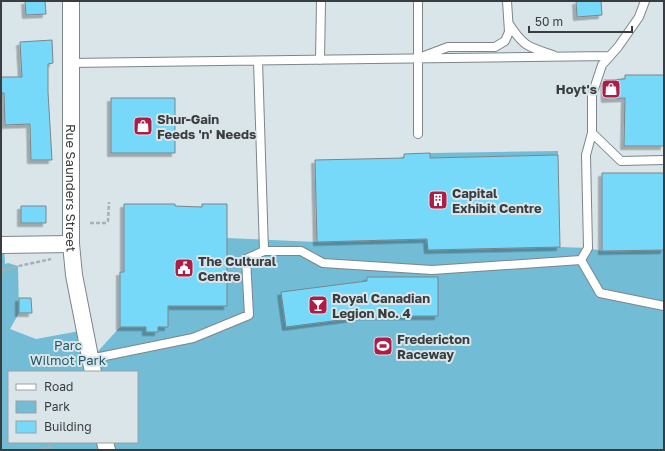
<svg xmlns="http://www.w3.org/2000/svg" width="665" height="451" viewBox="0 0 665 451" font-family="'Golos Text',sans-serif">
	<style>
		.green { fill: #72bcd5; fill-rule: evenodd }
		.building { fill: #76d9fa; stroke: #7b8589; filter: url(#shadow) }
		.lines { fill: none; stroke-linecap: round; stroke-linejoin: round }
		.lane-casing { stroke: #7c868a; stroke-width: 10 }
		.street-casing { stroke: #7c868a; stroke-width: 18 }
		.path { stroke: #a7b0b3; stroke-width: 2.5; stroke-dasharray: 4 2; stroke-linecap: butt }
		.lane { stroke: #fff; stroke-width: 8 }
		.street { stroke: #fff; stroke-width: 16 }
		.labels { text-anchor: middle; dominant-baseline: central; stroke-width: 4; stroke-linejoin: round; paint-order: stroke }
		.poi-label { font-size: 13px; font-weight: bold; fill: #393d3f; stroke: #dae5e9; text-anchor: start }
		.street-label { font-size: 13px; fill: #393d3f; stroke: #dae5e9 }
		.park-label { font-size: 13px; fill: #235a6b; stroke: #dae5e9 }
	</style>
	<defs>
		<filter id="shadow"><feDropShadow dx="-3.5" dy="3.5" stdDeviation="0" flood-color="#0004"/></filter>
	</defs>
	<rect width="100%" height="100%" fill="#dae5e9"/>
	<path class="green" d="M 558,151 L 558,155 L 430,158 L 430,153 Z
		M 227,238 L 317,242 L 427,239 L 428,250 L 560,247 L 588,248 L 602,251 L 664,250 L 664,450 L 1,450 L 1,245 L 4,245 L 5,264 L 8,263 L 18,266 L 19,313 L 10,329 L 36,339 L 85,330 L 91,359 L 120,327 L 146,327 L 146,332 L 158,332 L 158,327 L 168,306 L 227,306 ZM 9,372 L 137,372 L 137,442 L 9,442 Z"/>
	<path class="building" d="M 25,1 L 45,1 L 46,14 L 26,15 Z
		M 576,1 L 601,1 L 602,15 L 577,17 Z
		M 52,40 L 53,63 L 48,64 L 48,92 L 52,160 L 31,160 L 30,124 L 5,125 L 4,93 L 1,93 L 1,77 L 22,77 L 20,42 Z
		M 625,75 L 664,75 L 664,146 L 624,146 L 625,98 L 605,99 L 604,80 L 625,79 Z
		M 111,98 L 175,98 L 175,153 L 111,153 Z
		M 430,153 L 430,158 L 558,155 L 560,247 L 428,250 L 427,239 L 317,242 L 315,160 L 404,158 L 404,154 Z
		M 602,173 L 664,173 L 664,250 L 602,251 Z
		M 124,204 L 175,204 L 175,206 L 202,207 L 202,204 L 227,204 L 227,306 L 168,306 L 168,327 L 158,327 L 158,332 L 146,332 L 146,327 L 120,327 L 120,272 L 124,272 Z
		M 21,206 L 46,206 L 46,223 L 21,223 Z
		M 367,277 L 438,277 L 438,316 L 355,316 L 355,318 L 286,327 L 281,292 L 367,281 Z
		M 19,298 L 31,298 L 32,313 L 19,313 Z"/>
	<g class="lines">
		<g class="lane-casing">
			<path id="lane" d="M 509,24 C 523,46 528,47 553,55
				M 424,56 L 448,47 L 495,47 L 505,41 L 509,32 L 507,1
				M 320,60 L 321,1
				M 258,61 L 264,251 L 301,251 L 323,263 L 432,270 L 581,260
				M 71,63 L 610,56
				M 592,133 L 621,161 L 664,160
				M 418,134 L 418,1
				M 581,260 L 588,248 L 586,155 L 592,133 L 592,95 L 602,65 L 618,47 L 639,17 L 645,1
				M 581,260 L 600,293 L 664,306
				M 90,359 L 193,338 L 249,315 L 246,259 L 264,251"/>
		</g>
		<g class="street-casing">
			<g id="street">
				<path id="s1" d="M 71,1 L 71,244 L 74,275 L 93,372"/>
				<path d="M 1,245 L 71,244"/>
				<path d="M 105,442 L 107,450"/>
			</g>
		</g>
		<path class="path" d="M 90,223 L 106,223 L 108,221 L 109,202
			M 1,270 L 51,259
			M 1,277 L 5,269
			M 36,450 L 51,447 L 50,442"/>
		<use href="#lane" class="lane"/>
		<use href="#street" class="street"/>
	</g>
	<defs>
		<g id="shop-square" transform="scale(1)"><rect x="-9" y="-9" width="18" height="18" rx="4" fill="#af1c45" stroke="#dae5e9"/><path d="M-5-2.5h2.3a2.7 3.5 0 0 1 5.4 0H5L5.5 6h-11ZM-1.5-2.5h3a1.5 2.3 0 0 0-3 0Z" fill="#fff"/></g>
		<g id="building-square" transform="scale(1)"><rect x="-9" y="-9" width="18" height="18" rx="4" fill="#af1c45" stroke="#dae5e9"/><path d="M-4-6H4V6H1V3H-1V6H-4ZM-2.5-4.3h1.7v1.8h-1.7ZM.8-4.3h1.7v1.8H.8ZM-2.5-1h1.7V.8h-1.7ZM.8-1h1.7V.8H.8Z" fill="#fff"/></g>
		<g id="civic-square" transform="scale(1)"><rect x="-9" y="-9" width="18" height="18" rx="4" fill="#af1c45" stroke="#dae5e9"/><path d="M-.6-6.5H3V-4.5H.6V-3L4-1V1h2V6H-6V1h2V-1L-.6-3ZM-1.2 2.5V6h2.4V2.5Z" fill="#fff"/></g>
		<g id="bar-square" transform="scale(1)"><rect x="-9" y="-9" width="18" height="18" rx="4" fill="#af1c45" stroke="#dae5e9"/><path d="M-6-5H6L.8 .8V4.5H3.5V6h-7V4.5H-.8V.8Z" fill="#fff"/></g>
		<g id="stadium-square" transform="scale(1)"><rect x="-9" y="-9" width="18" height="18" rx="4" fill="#af1c45" stroke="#dae5e9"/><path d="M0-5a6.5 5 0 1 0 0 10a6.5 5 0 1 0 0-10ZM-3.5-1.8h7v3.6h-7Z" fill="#fff"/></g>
	</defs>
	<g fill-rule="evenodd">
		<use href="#shop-square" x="611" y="89"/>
		<use href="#shop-square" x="143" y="126"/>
		<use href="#building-square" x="438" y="200"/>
		<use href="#civic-square" x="184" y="268"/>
		<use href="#bar-square" x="318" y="305"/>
		<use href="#stadium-square" x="383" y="346"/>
	</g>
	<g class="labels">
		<g class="poi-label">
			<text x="597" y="89" text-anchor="end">Hoyt's</text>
			<text x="157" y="119">Shur-Gain<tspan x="157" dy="15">Feeds 'n' Needs</tspan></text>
			<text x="452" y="193">Capital<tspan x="452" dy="15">Exhibit Centre</tspan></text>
			<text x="198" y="261">The Cultural<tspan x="198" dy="15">Centre</tspan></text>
			<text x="332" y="298">Royal Canadian<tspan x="332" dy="15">Legion No. 4</tspan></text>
			<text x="397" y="339">Fredericton<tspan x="397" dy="15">Raceway</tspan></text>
		</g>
		<g class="street-label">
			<text stroke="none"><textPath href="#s1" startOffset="187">Rue Saunders Street</textPath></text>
		</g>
		<g class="park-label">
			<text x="68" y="345">Parc<tspan x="68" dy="15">Wilmot Park</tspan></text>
		</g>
	</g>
	<rect width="665" height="451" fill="none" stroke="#393d3f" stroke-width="4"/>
	<rect x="8" y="371" width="130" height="72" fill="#dae5e9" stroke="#9aa2a5"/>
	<rect x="16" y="384" width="20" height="6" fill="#ffffff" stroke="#9aa2a5"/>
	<text x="44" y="391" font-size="12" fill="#393d3f">Road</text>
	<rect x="16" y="401" width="20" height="12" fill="#72bcd5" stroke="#9aa2a5"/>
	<text x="44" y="411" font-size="12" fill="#393d3f">Park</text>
	<rect x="16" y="421" width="20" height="12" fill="#76d9fa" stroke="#9aa2a5"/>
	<text x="44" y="431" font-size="12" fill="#393d3f">Building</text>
	<path d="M529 26v6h103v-6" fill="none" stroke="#393d3f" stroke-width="2"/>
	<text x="535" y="26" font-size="12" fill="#393d3f" stroke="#dae5e9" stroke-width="3" paint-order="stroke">50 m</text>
</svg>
